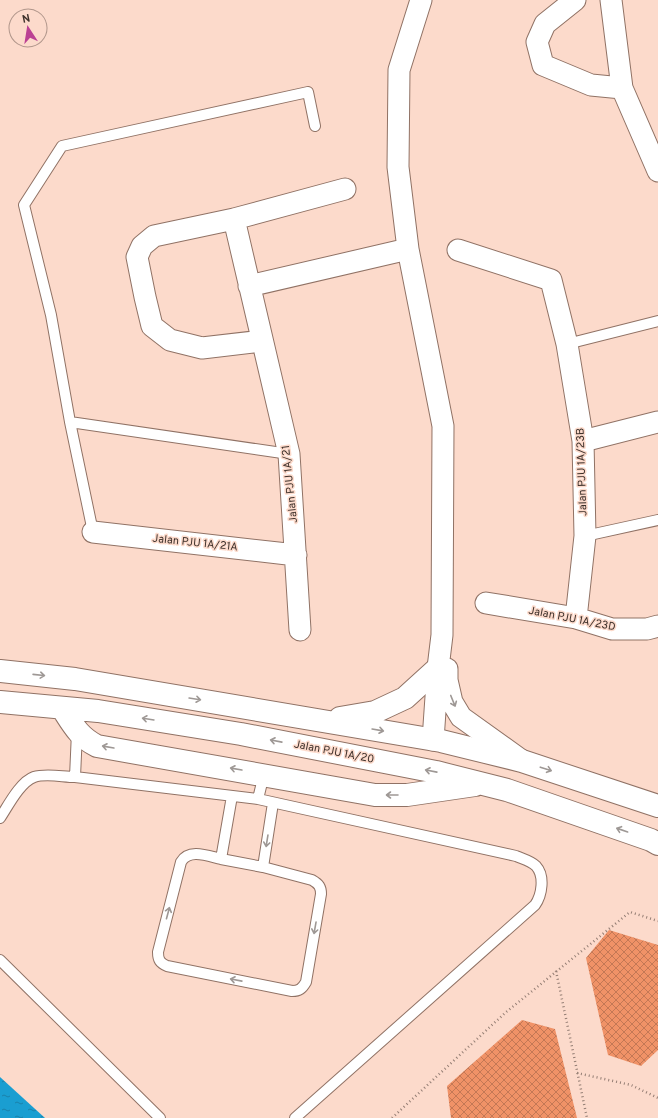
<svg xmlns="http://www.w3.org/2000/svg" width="658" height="1118" viewBox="0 0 658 1118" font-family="Overpass,sans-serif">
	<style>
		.water { fill: url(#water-ripples) }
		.building { fill: url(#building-cross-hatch) }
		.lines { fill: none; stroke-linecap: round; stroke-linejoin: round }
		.lane-casing { stroke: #907265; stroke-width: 12 }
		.street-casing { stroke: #907265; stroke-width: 23 }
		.secondary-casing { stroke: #907265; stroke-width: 24 }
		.path { stroke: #947e74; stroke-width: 2.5; stroke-dasharray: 1 3; stroke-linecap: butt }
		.lane { stroke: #fff; stroke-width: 10 }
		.street { stroke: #fff; stroke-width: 21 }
		.secondary { stroke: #fff; stroke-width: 22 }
		.oneway { stroke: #9e9895 }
		.labels { text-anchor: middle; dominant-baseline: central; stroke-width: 3; stroke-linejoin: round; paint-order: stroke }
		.street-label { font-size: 11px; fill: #3e312b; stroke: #fcdacb }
	</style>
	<defs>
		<pattern id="water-ripples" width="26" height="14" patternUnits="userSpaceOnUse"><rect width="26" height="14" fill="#1a9ed1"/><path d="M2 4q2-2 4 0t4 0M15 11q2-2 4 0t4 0" fill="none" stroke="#1981aa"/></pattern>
		<pattern id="building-cross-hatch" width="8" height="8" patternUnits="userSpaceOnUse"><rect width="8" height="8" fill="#f09267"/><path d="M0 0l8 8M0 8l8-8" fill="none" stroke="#c47855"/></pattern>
	</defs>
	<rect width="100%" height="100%" fill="#fcdacb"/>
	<path class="water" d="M 0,1077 L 45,1118 L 0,1118 Z"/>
	<path class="building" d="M 609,930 L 658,945 L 658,1050 L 641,1066 L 608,1055 L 586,958 Z
		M 522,1020 L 555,1029 L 577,1118 L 451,1118 L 447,1086 Z"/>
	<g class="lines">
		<g class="lane-casing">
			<path id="lane" d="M 567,344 L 658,321
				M 70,422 L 289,454
				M 93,532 L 70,422 L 51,315 L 24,205 L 62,146 L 308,92 L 315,126
				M 585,536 L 658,520
				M 264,774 L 258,799 L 516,856 C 523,859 531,861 536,866 C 545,876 542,895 535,905 L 295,1118
				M 75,777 L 77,732
				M 232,796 L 221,859 C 208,856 189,848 181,862 L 158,952 C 158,960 160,963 167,966 L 292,991 C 299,991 302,989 306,982 L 321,894 C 321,887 319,884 312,880 L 263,867 L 273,803
				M 0,818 C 8,806 20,782 34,777 C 46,773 63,777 75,777 L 258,799
				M 221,859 L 263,867
				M 0,960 L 160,1118"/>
		</g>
		<g class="street-casing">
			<path id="street" d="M 421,0 L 399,70 L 398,167 L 408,249 L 443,426 L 442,635 L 438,668 L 433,740
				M 575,0 L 545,24 L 537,42 L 543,65 L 591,85 L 622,88
				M 611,0 L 622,88 L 658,171
				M 234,219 L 289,454 L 300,630
				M 458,250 L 551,280 L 567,344 L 583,441 L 585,536 L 576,618
				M 249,286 L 408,249
				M 262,341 L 202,348 L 170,340 L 152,326 L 145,297 L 137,257 L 142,246 L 154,236 L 234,219 L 345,189
				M 583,441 L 658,422
				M 93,532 L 296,555
				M 486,603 L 576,618 L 612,629 L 647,629 L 658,626
				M 447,669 L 447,680 L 452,702 L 461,717 L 521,760"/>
		</g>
		<g class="secondary-casing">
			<path id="secondary" d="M 0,671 L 75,679 L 441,741 L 522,761 L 658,806
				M 0,702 L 98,711 L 241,734 L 436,772 L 507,790 L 651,840 L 658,844
				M 62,708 C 73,725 79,737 97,746 L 375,795 L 407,795 L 475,785
				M 340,718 L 375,712 L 405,698 L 438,668"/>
		</g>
		<path class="path" d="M 556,971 L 587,1118
			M 577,1073 L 631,1085 L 658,1098
			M 392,1118 L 505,1013 L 630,912 L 658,921"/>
		<use href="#lane" class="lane"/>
		<use href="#street" class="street"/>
		<use href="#secondary" class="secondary"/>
	</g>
	<defs><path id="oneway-shaft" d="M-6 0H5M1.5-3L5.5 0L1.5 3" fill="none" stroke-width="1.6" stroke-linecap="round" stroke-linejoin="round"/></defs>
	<g class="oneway">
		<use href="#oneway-shaft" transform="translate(39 675) rotate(6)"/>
		<use href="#oneway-shaft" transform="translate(195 699) rotate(9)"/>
		<use href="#oneway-shaft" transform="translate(453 701) rotate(68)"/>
		<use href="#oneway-shaft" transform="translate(148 719) rotate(-171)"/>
		<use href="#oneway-shaft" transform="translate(378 730) rotate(10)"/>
		<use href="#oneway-shaft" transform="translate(276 741) rotate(-169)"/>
		<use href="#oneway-shaft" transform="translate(108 747) rotate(-170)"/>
		<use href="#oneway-shaft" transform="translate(236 769) rotate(-170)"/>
		<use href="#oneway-shaft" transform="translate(546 769) rotate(18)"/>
		<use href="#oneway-shaft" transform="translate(431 771) rotate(-169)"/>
		<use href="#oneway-shaft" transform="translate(392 795) rotate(-180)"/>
		<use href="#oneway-shaft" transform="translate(622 830) rotate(-161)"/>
		<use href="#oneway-shaft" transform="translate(267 841) rotate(99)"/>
		<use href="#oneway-shaft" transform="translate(168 913) rotate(-75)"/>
		<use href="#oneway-shaft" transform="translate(315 928) rotate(100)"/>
		<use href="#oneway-shaft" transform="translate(236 980) rotate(-169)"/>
	</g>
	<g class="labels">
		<g class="street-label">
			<text transform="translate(582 472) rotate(-92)">Jalan PJU 1A/23B</text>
			<text transform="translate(290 484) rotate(-96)">Jalan PJU 1A/21</text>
			<text transform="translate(195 543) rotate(6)">Jalan PJU 1A/21A</text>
			<text transform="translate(572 619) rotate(11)">Jalan PJU 1A/23D</text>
			<text transform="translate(334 752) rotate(11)">Jalan PJU 1A/20</text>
		</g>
	</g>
	<g transform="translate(28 28) rotate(348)"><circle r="19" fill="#fcdacb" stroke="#b0968b"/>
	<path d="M0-3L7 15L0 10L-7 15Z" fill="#bb4193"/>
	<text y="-6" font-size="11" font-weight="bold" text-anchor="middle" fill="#3e312b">N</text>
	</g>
</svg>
